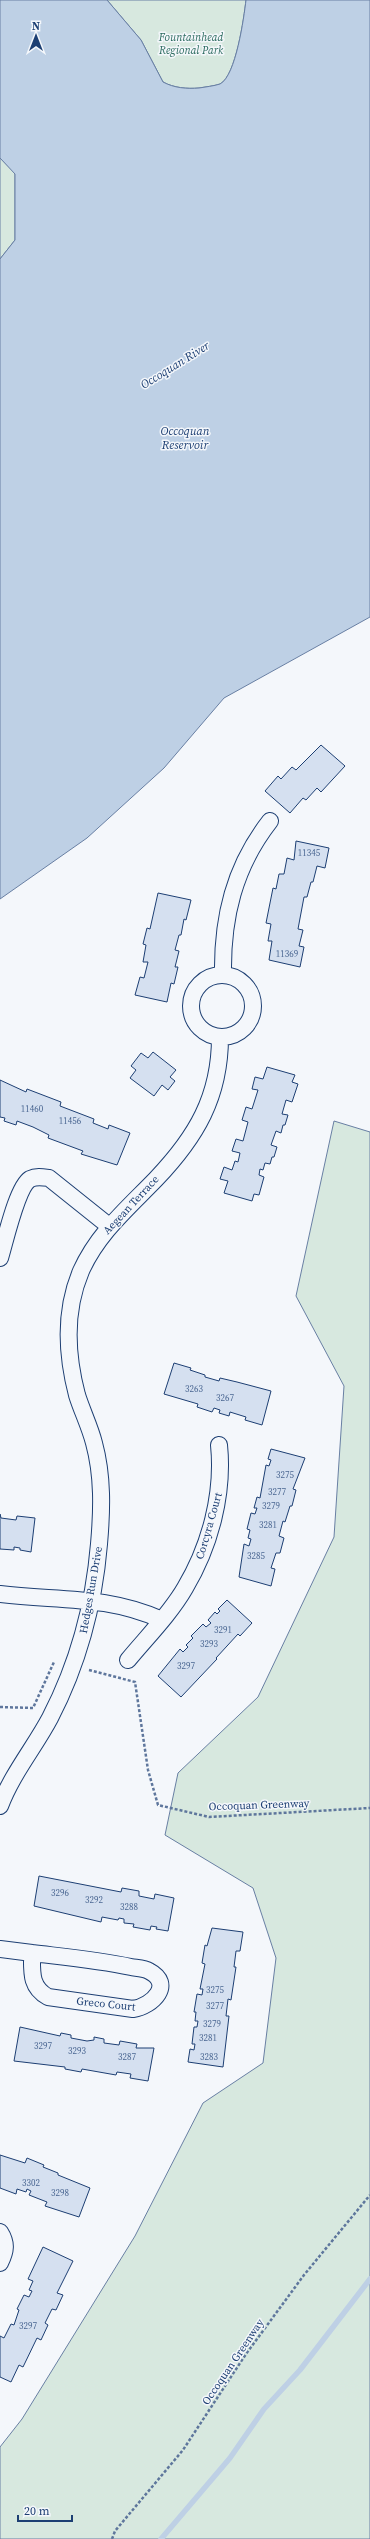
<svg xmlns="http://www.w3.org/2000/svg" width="370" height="2539" viewBox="0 0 370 2539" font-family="'Source Serif 4',serif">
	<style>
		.green { fill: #d7e8df; stroke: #687fa3 }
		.water { fill: #bed0e5; stroke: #687fa3 }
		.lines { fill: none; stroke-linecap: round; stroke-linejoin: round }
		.stream { stroke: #bed0e5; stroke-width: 5.5 }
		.building { fill: #d5e0f0; stroke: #1d3f73 }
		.minor-casing { stroke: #1d3f73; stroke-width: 18 }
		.path { stroke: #5e769c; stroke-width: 2.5; stroke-dasharray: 3 2; stroke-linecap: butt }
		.minor { stroke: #f4f7fb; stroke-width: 16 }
		.labels { text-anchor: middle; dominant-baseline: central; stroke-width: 3; stroke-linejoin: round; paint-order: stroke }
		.number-label { font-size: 9px; fill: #4b6792 }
		.park-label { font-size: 11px; font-style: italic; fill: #2c6c60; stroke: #f4f7fb }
		.street-label { font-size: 11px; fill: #1d3f73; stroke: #f4f7fb }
		.water-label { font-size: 12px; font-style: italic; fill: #1d3f73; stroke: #f4f7fb }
	</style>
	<rect width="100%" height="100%" fill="#f4f7fb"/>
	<path class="green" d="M 107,0 L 246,0 C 244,17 236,76 220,84 C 214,86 205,87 199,88 C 187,89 174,88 163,82 L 141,40 Z
		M 0,158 L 15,173 L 15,240 L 0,259 Z
		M 334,1121 L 370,1132 L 370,2539 L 0,2539 L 0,2447 L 22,2419 L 135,2236 L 203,2103 L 263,2063 L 276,1958 L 253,1888 L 165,1835 L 178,1773 L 258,1697 L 334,1537 L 344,1386 L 296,1296 Z"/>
	<path class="water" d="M 0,0 L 107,0 L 141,40 L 163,82 C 174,88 187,89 199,88 C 205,87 214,86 220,84 C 236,76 244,17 246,0 L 370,0 L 370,617 L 224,698 L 164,768 L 87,838 L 0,899 L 0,259 L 15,240 L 15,174 L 0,158 Z"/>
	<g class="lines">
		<path class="stream" d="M 161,2539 L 230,2458 L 264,2409 L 300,2370 L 370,2279"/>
	</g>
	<path class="building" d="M 321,745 L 345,766 L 321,792 L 317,788 L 306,800 L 303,798 L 290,813 L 265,791 L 278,776 L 281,779 L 292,767 L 296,770 Z
		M 296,841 L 329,848 L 325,868 L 317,866 L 313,882 L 311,882 L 307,897 L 304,897 L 298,929 L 303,930 L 299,946 L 304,947 L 300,967 L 269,960 L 272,941 L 268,941 L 271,924 L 266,923 L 273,888 L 276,889 L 279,874 L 284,874 L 287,858 L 294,860 Z
		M 158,893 L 191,900 L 186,920 L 184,919 L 181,935 L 179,935 L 175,950 L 179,951 L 175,967 L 178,967 L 174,984 L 171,983 L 167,1002 L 135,995 L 140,977 L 144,978 L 148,962 L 143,962 L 146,945 L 143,944 L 147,928 L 150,929 Z
		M 153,1052 L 176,1070 L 170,1077 L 175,1081 L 168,1090 L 162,1085 L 154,1096 L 130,1078 L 136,1070 L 131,1066 L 141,1053 L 148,1058 Z
		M 267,1067 L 295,1075 L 292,1082 L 298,1084 L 292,1102 L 286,1100 L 282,1114 L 288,1115 L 285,1125 L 283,1125 L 281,1133 L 276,1131 L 271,1145 L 277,1147 L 274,1157 L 272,1157 L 270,1164 L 265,1163 L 263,1170 L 260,1169 L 259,1175 L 264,1177 L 259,1195 L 254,1194 L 252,1201 L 224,1193 L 228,1181 L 220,1179 L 224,1167 L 232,1170 L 235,1161 L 238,1162 L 240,1153 L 232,1151 L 236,1139 L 243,1141 L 248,1122 L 242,1120 L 246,1107 L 252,1109 L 258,1090 L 252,1089 L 255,1077 L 263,1079 Z
		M 0,1080 L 26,1092 L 27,1089 L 61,1102 L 60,1106 L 94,1119 L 93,1123 L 108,1129 L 109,1125 L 130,1133 L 117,1165 L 81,1154 L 83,1151 L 48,1138 L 49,1135 L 33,1127 L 17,1121 L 16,1125 L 4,1121 L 5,1118 L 0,1117 Z
		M 174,1363 L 191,1368 L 190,1370 L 205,1375 L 205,1377 L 219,1381 L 220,1378 L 237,1382 L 271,1391 L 262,1425 L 245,1420 L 246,1417 L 230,1412 L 229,1416 L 219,1413 L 220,1410 L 214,1408 L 212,1412 L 197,1407 L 198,1404 L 164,1394 Z
		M 271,1449 L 305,1458 L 293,1489 L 296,1490 L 292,1506 L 290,1506 L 285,1522 L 283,1521 L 279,1536 L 284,1538 L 280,1553 L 276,1553 L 271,1568 L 275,1569 L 271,1586 L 239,1577 L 244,1544 L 249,1546 L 251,1539 L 248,1538 L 250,1530 L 247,1529 L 251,1513 L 255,1514 L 257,1508 L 254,1508 L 257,1497 L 260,1498 L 266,1465 L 269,1466 L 271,1460 L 268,1459 Z
		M 0,1514 L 1,1518 L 16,1520 L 17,1516 L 35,1518 L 31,1552 L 20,1550 L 20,1548 L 14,1547 L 14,1550 L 0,1549 Z
		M 227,1600 L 252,1623 L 240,1636 L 238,1634 L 216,1658 L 217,1659 L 181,1697 L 158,1676 L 180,1649 L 183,1652 L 188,1647 L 186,1645 L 193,1638 L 191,1636 L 203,1624 L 206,1627 L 211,1623 L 208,1620 L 215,1612 L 217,1614 L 220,1611 L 218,1609 Z
		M 39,1876 L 121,1892 L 122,1888 L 139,1891 L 139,1896 L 154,1899 L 155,1894 L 174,1898 L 168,1931 L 156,1929 L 157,1927 L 151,1926 L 150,1930 L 133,1927 L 134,1924 L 124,1923 L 124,1919 L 119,1918 L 118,1920 L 102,1917 L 101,1922 L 34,1906 Z
		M 212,1928 L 243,1932 L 240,1951 L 236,1951 L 234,1967 L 236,1967 L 231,2000 L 228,1999 L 226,2016 L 229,2016 L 223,2067 L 188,2062 L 190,2049 L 194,2050 L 195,2044 L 192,2044 L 194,2027 L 197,2027 L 198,2021 L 195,2021 L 196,2012 L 194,2012 L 197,1994 L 202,1995 L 203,1989 L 200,1989 L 205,1964 L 202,1963 L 205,1945 L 207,1946 Z
		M 20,2027 L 60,2036 L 61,2033 L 71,2035 L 71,2038 L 87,2041 L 94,2040 L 94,2037 L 104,2039 L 104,2043 L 119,2045 L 120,2041 L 137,2044 L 136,2048 L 154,2048 L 148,2081 L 130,2078 L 131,2074 L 117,2072 L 116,2075 L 82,2069 L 81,2072 L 65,2069 L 65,2067 L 14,2061 Z
		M 0,2155 L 25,2163 L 27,2158 L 44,2165 L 43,2167 L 58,2173 L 58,2175 L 90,2188 L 79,2217 L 45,2206 L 47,2202 L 29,2195 L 31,2191 L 27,2189 L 26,2192 L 17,2189 L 16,2194 L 0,2188 Z
		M 43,2247 L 73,2261 L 57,2293 L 63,2295 L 56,2310 L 52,2309 L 45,2323 L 48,2325 L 41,2340 L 37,2338 L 23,2367 L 19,2365 L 11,2382 L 0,2377 L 0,2336 L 4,2338 L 11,2324 L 14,2325 L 19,2310 L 17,2309 L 24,2295 L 29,2297 L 32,2291 L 29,2290 L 33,2281 L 28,2279 Z"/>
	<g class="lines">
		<g class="minor-casing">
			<path id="minor" d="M 223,975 C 222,918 234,867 270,821
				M191 1006a31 31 0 1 1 62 0a31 31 0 1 1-62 0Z
				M 0,1258 C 5,1242 17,1187 30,1179 C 36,1176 42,1177 49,1178 L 109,1226
				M 0,1594 C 57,1601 107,1595 162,1620
				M 128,1660 C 147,1637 170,1614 185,1588 C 210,1546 224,1494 219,1445
				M 0,1806 C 12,1774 34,1748 50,1718 C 78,1664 94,1604 99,1544 C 102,1510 103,1476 94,1443 C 90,1427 82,1411 77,1395 C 66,1353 64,1311 81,1271 C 98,1233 128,1208 156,1179 C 196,1137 220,1097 220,1037
				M 0,1949 L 32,1953
				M 32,1953 C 65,1957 98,1960 131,1967 C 136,1968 144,1968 149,1971 C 174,1984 153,2006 133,2009 L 48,1997 C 30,1987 32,1972 32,1953 Z
				M 0,2232 C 7,2243 6,2251 0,2263"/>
		</g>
		<path class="path" d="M 89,1670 L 135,1682 L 148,1770 L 158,1805 L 209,1817 L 370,1808
			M 0,1707 L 33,1708 L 54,1662
			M 112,2539 L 115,2531 L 183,2450 L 246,2354 L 304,2275 L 370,2195"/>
		<use href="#minor" class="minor"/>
	</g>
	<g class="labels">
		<g class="number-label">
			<text x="309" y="853">11345</text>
			<text x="287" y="954">11369</text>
			<text x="32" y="1109">11460</text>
			<text x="70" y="1121">11456</text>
			<text x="194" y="1389">3263</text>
			<text x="225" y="1398">3267</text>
			<text x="285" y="1475">3275</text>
			<text x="277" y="1492">3277</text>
			<text x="271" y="1506">3279</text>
			<text x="268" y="1525">3281</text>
			<text x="256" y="1556">3285</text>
			<text x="223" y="1630">3291</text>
			<text x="209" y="1644">3293</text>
			<text x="186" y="1666">3297</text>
			<text x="60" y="1893">3296</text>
			<text x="94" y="1900">3292</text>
			<text x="129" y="1907">3288</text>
			<text x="215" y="1990">3275</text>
			<text x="215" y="2006">3277</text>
			<text x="212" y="2024">3279</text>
			<text x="208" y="2038">3281</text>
			<text x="43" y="2046">3297</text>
			<text x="77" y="2051">3293</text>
			<text x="127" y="2057">3287</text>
			<text x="209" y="2057">3283</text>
			<text x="31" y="2183">3302</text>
			<text x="60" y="2193">3298</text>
			<text x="28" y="2326">3297</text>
		</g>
		<g class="park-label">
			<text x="191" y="37">Fountainhead<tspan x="191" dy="13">Regional Park</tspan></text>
		</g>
		<g class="street-label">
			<text transform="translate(131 1205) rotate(-47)">Aegean Terrace</text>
			<text transform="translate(209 1526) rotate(-74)">Corcyra Court</text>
			<text transform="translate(91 1590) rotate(-80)">Hedges Run Drive</text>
			<text transform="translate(259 1805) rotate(-2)">Occoquan Greenway</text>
			<text transform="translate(106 2004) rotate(6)">Greco Court</text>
			<text transform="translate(233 2362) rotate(-56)">Occoquan Greenway</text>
		</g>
		<g class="water-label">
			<text transform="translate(175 365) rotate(-32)">Occoquan River</text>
			<text x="185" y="431">Occoquan<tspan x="185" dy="14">Reservoir</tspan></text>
		</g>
	</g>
	<g transform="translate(36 36)" stroke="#f4f7fb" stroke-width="3" paint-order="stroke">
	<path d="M0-3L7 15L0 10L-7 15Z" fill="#1d3f73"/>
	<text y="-6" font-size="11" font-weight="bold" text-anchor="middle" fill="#1d3f73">N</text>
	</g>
	<path d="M18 2515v6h54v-6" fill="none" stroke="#1d3f73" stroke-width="2"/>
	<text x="24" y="2515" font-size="12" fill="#1d3f73" stroke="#f4f7fb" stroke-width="3" paint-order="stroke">20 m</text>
</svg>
